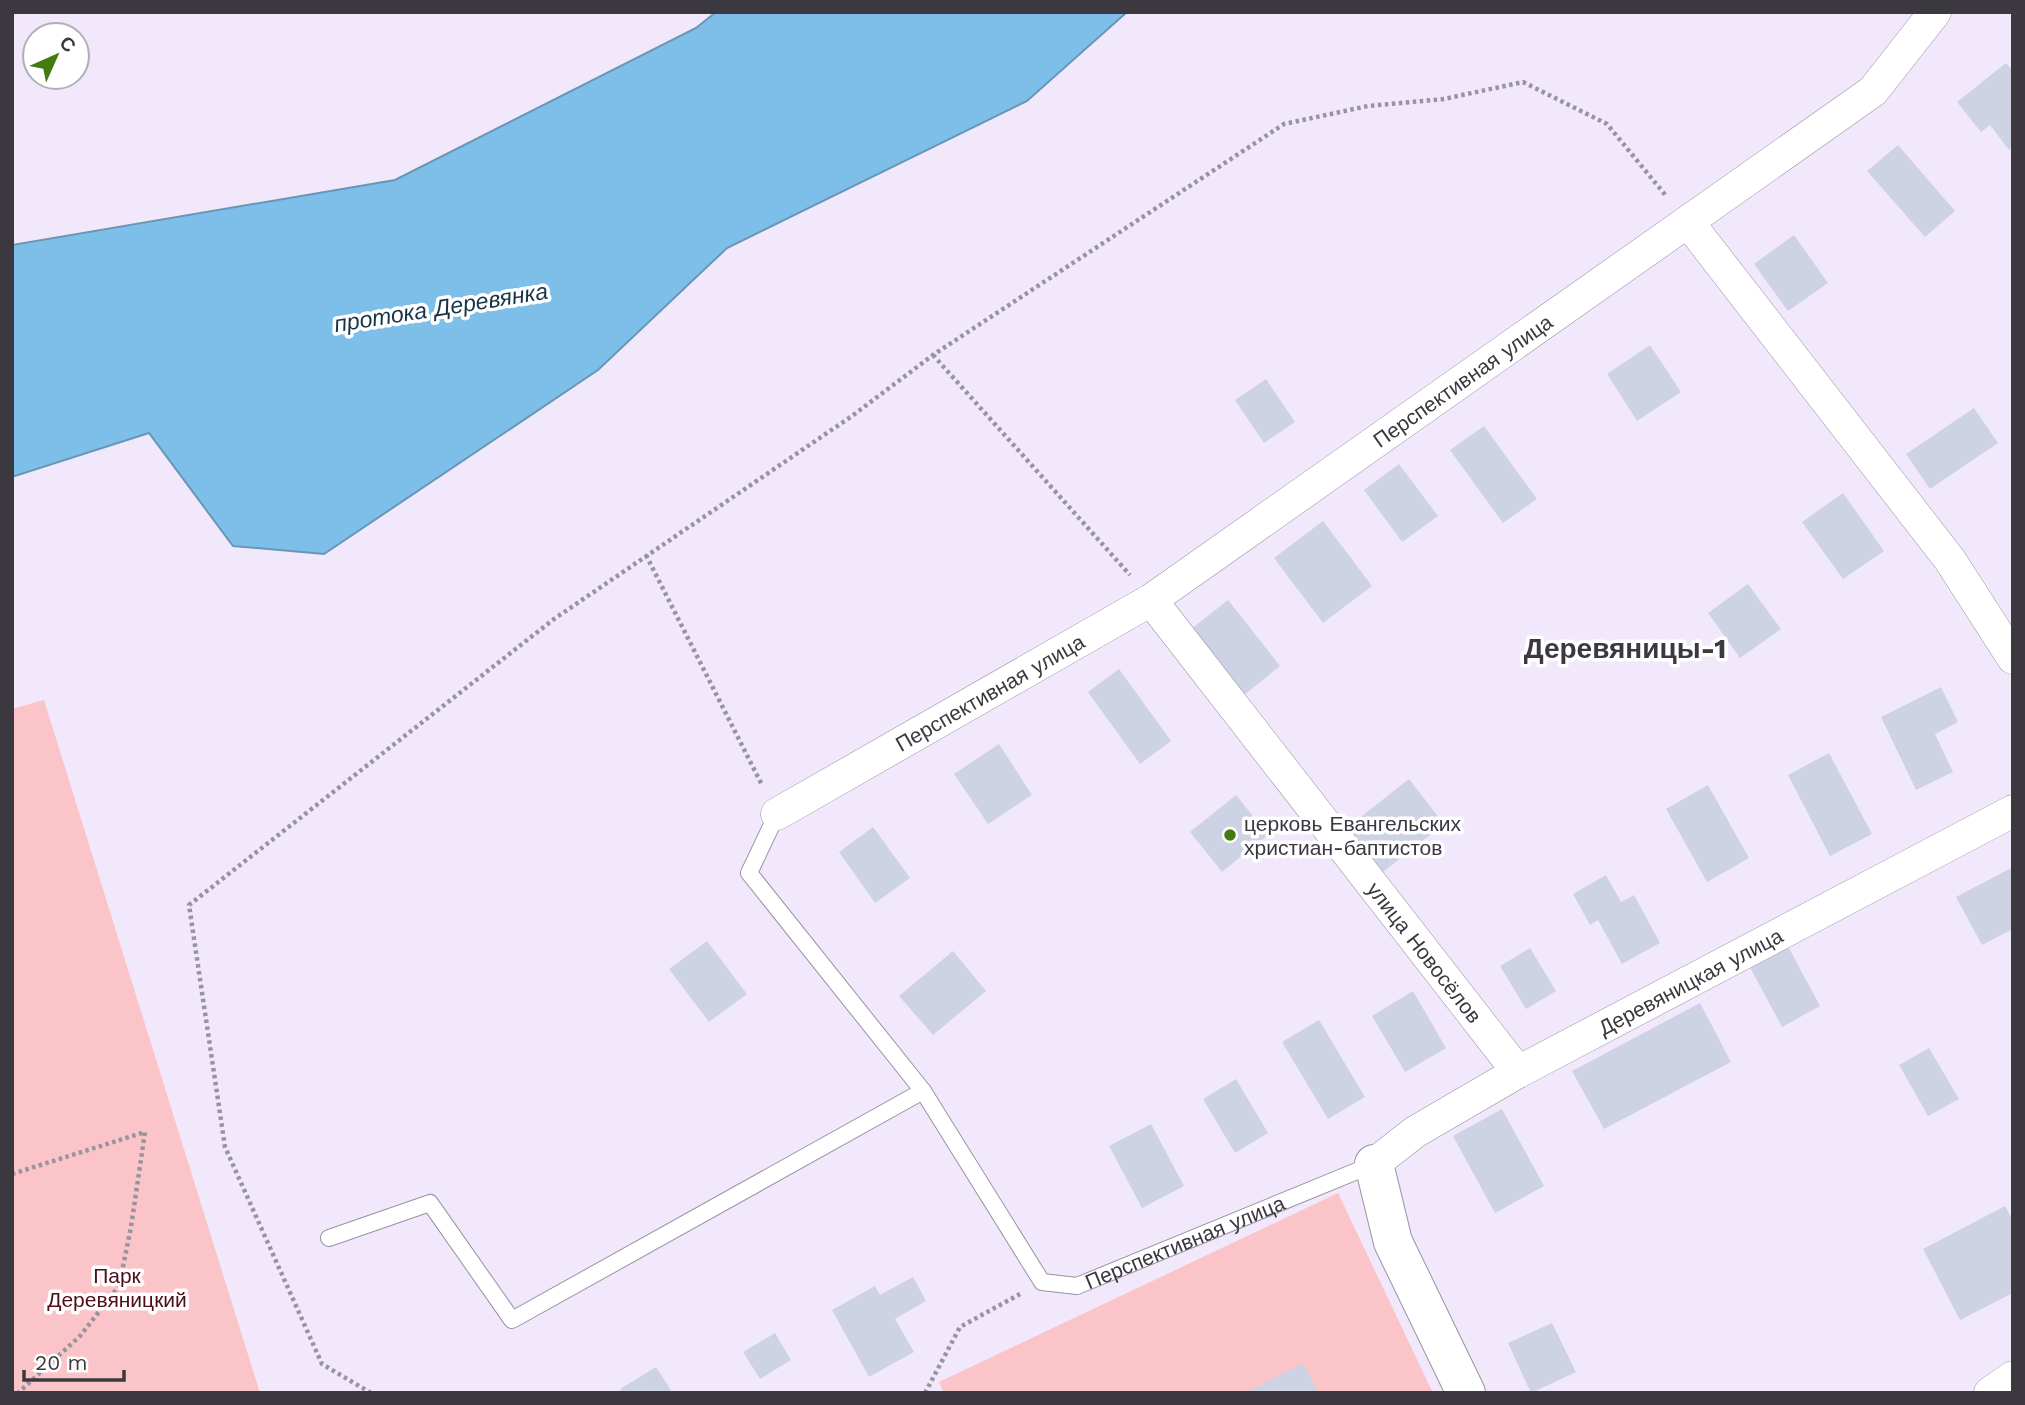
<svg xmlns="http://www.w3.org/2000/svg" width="2025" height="1405" viewBox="0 0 2025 1405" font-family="'Work Sans',sans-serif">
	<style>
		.green { fill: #fbc4c8 }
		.water { fill: #7dbfe8; stroke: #6996b5; stroke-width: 2 }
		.building { fill: #cdd3e4 }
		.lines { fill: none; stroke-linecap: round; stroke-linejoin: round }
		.service-casing { stroke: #9992a2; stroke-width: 18 }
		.minor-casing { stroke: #9992a2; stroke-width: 33 }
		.tertiary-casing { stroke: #9992a2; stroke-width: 40 }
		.path { stroke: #9993a0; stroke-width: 4.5; stroke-dasharray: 3.5 3.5; stroke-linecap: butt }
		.service { stroke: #fff; stroke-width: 16 }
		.minor { stroke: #fff; stroke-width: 32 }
		.tertiary { stroke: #fff; stroke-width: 38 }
		.poi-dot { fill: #437b10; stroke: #fff; stroke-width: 2.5 }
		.labels { text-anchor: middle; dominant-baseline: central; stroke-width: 7; stroke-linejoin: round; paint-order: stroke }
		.street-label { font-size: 21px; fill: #3b383f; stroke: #fff }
		.poi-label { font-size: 21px; fill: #3b383f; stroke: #fff; text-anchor: start }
		.park-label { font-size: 21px; fill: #4e0d1b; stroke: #fff }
		.water-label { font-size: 23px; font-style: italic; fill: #183547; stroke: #fff }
		.district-label { font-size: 28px; font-weight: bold; fill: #3b383f; stroke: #fff }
	</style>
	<rect width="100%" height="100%" fill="#f1e9fb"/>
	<path class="green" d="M 44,700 L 260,1393 L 12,1393 L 12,709 Z
		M 1338,1193 L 1433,1393 L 944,1393 L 939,1382 Z"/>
	<path class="water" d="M 716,12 L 1127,12 L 1027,101 L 727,248 L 598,370 L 324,554 L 233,546 L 149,433 L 12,477 L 12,245 L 395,180 L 696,28 Z"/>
	<path class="building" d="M 2006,63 L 2013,71 L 2013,147 L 2009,150 L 1990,125 L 1981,132 L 1957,102 Z
		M 1898,145 L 1955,211 L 1925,237 L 1867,171 Z
		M 1794,235 L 1828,283 L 1788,311 L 1754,264 Z
		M 1650,345 L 1681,392 L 1637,421 L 1607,374 Z
		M 1266,379 L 1295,422 L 1264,443 L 1235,400 Z
		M 1974,408 L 1998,443 L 1930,489 L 1906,454 Z
		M 1484,426 L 1537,499 L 1503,523 L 1450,450 Z
		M 1399,464 L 1438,516 L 1402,542 L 1364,490 Z
		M 1843,493 L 1884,551 L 1843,579 L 1802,522 Z
		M 1323,521 L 1372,586 L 1323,623 L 1274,558 Z
		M 1748,584 L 1781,629 L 1740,658 L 1708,613 Z
		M 1228,600 L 1280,666 L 1244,695 L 1191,629 Z
		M 1119,669 L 1171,741 L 1140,764 L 1088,692 Z
		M 1941,687 L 1958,722 L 1935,734 L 1953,772 L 1916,790 L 1881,717 Z
		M 999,744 L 1032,795 L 988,824 L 954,774 Z
		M 1829,753 L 1872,834 L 1830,856 L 1788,775 Z
		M 1409,779 L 1444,824 L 1383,872 L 1348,827 Z
		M 1708,785 L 1749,858 L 1707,882 L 1666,809 Z
		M 1236,795 L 1268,835 L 1222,872 L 1190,832 Z
		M 873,827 L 910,878 L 875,903 L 839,852 Z
		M 2013,867 L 2013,929 L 1982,945 L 1956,897 Z
		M 1606,875 L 1621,902 L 1634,895 L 1660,943 L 1622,964 L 1598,920 L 1590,925 L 1573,894 Z
		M 1784,939 L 1820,1006 L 1782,1027 L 1746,960 Z
		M 707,941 L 747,994 L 709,1022 L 669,969 Z
		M 1530,948 L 1556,991 L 1526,1009 L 1500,966 Z
		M 953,951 L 986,991 L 933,1035 L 899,996 Z
		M 1413,991 L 1446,1048 L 1405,1072 L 1372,1016 Z
		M 1700,1003 L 1731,1062 L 1604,1129 L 1572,1071 Z
		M 1319,1020 L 1365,1097 L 1328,1119 L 1282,1042 Z
		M 1929,1048 L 1959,1099 L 1928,1116 L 1899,1065 Z
		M 1236,1079 L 1268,1133 L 1235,1153 L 1203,1099 Z
		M 1502,1109 L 1544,1186 L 1495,1213 L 1453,1136 Z
		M 1151,1124 L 1184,1186 L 1142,1208 L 1109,1146 Z
		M 2005,1206 L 2013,1221 L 2013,1293 L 1960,1320 L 1923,1249 Z
		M 913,1277 L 926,1301 L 895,1319 L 914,1352 L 869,1377 L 832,1310 L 875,1286 L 880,1295 Z
		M 1552,1323 L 1576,1372 L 1531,1393 L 1508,1343 Z
		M 775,1333 L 791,1360 L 760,1379 L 743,1352 Z
		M 1303,1363 L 1318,1393 L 1245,1393 Z
		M 656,1367 L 671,1390 L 667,1393 L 622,1393 L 620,1389 Z"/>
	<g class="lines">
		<g class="service-casing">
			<g id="service">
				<path id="s1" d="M 777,814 L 749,873 L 923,1091 L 1042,1282 L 1077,1286 L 1374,1164"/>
				<path d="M 329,1238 L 430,1203 L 512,1320 L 923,1091"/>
			</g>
		</g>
		<g class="minor-casing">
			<g id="minor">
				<path d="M 1688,222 L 1950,560 L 2013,658"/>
				<path id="s2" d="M 1151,600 L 1518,1072"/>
				<path id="s3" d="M 777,814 L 1151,600 L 1873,91 L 1935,12"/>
				<path id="s4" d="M 1374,1164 L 1415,1132 L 1518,1072 L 2013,811"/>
				<path d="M 1990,1393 L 2013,1377"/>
			</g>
		</g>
		<g class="tertiary-casing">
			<path id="tertiary" d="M 1374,1164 L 1393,1242 L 1466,1393"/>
		</g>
		<path class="path" d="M 933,355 L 1130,575
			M 646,555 L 762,785
			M 12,1174 L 145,1132 L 131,1227 L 119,1286 L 80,1336 L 18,1393
			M 371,1393 L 322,1364 L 225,1147 L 189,905 L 554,619 L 852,416 L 933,355 L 1284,124 L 1368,106 L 1444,99 L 1523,82 L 1607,124 L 1667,197
			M 925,1393 L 960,1327 L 1020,1294"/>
		<use href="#service" class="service"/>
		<use href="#minor" class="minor"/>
		<use href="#tertiary" class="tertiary"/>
	</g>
	<circle class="poi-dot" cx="1230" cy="835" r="7"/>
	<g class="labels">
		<g class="street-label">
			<text stroke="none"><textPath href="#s3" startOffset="812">Перспективная улица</textPath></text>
			<text stroke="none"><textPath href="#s3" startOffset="245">Перспективная улица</textPath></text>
			<text stroke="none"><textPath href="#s2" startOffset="446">улица Новосёлов</textPath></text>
			<text stroke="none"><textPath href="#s4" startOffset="366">Деревяницкая улица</textPath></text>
			<text stroke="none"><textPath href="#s1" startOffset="721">Перспективная улица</textPath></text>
		</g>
		<g class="poi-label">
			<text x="1244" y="823">церковь Евангельских<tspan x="1244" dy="24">христиан-баптистов</tspan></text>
		</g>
		<g class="park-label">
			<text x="117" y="1275">Парк<tspan x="117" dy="24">Деревяницкий</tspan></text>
		</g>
		<g class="water-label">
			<text transform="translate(441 308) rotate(-9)">протока Деревянка</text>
		</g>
		<g class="district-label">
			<text x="1625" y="648">Деревяницы-1</text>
		</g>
	</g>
	<rect width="2025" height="1405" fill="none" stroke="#3b383f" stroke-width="28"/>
	<g transform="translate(56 56) rotate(45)"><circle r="33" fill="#ffffff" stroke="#b1afb2" stroke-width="2"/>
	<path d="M0-5L12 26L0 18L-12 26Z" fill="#437b10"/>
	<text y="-10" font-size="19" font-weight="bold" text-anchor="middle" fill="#3b383f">С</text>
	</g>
	<path d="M24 1370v10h100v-10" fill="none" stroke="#3b383f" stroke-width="3.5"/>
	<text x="35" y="1370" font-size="21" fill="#3b383f" stroke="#ffffff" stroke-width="5" paint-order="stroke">20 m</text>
</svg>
